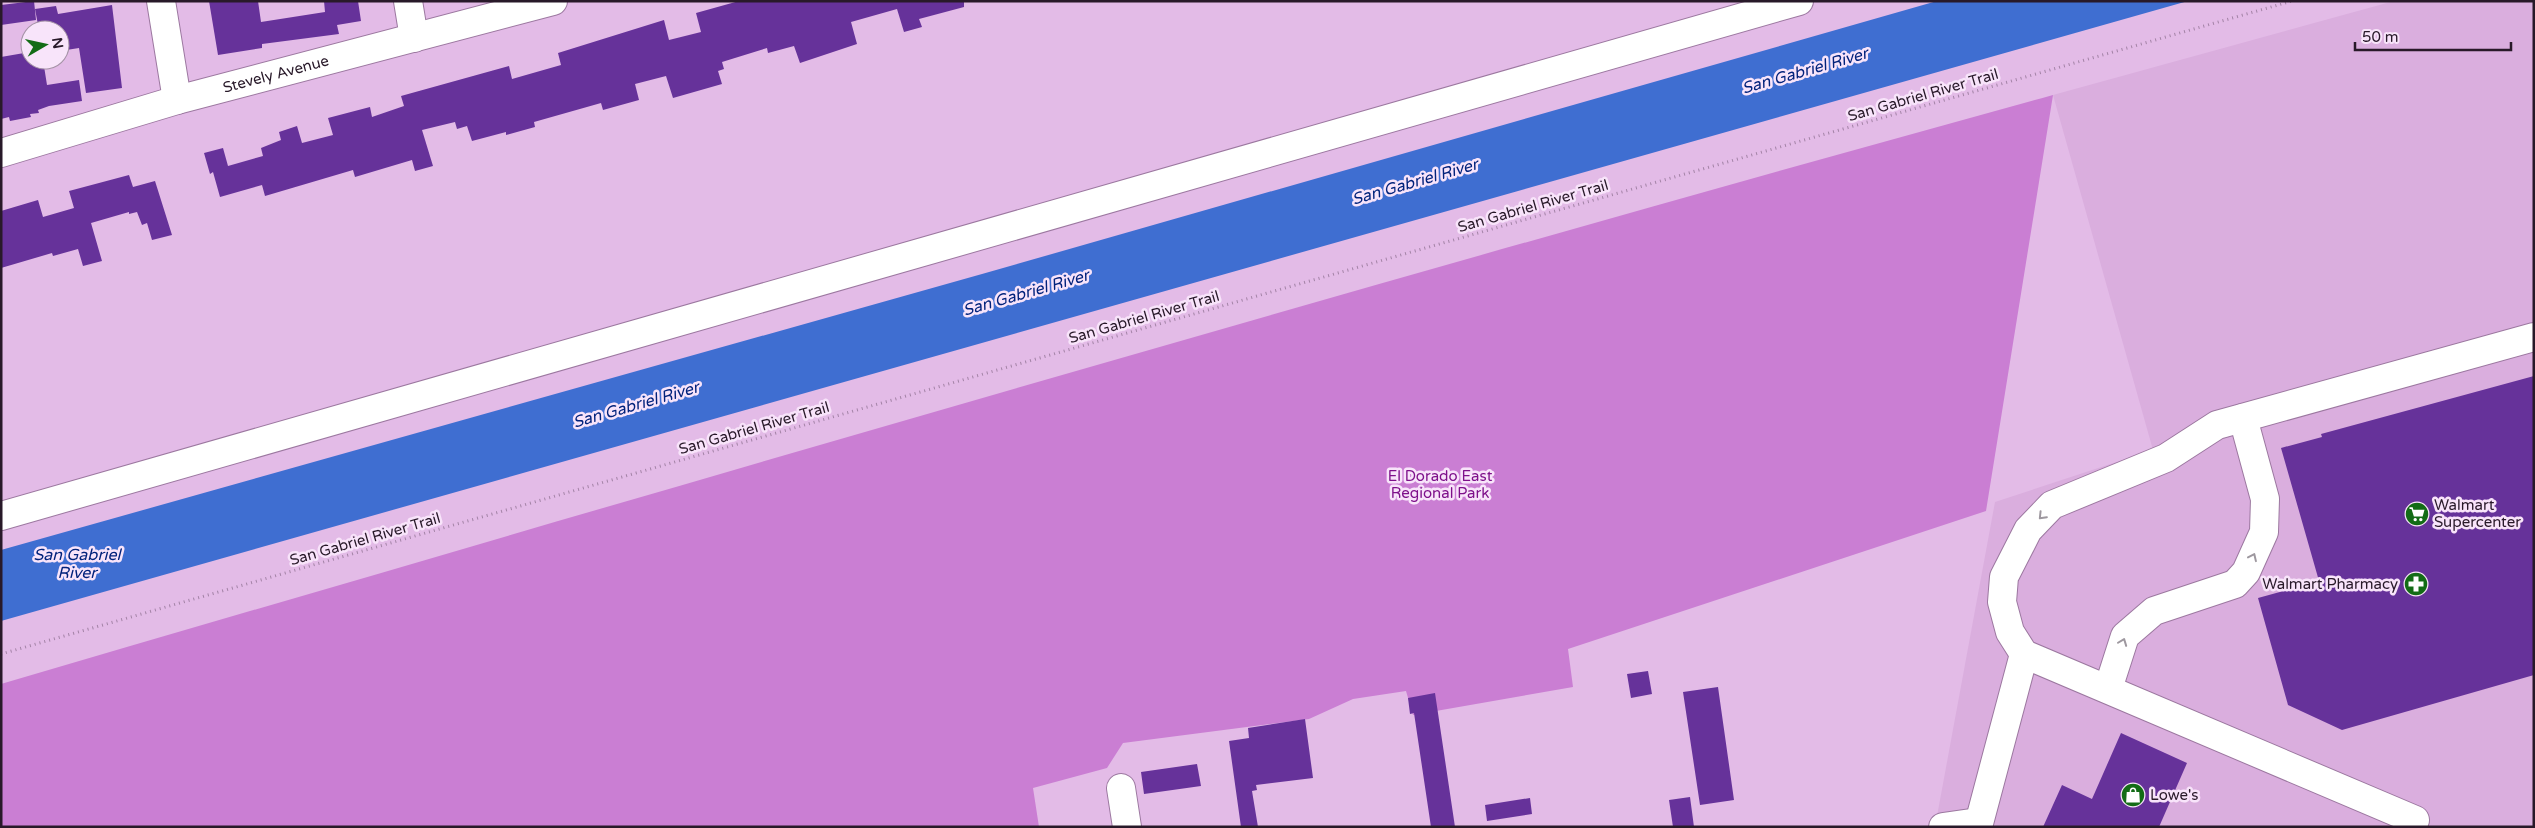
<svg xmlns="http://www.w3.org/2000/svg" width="2535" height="828" viewBox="0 0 2535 828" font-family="'Varela Round',sans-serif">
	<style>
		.built { fill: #daaede }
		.green { fill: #ca7ed3 }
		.water { fill: #3f6ed1 }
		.building { fill: #66329a }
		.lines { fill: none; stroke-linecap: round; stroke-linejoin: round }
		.minor-casing { stroke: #9c78a0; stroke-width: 30 }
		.path { stroke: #a383a6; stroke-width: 3; stroke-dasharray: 1 4; stroke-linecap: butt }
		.minor { stroke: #fff; stroke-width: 28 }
		.oneway { stroke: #9e989f }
		.labels { text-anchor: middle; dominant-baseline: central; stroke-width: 5; stroke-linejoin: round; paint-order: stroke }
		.street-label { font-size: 15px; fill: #281929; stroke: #f8e4fa }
		.park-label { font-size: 15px; fill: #7e108a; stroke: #f8e4fa }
		.poi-label { font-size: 15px; fill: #281929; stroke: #f8e4fa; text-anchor: start }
		.water-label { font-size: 16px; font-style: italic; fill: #01227b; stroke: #f8e4fa }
	</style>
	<rect width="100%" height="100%" fill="#e3bbe7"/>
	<path class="built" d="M 2394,1 L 2534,1 L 2534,827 L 1935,827 L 1995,502 L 2153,450 L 2053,95 Z"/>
	<path class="green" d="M 2053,95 L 1986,511 L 1568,649 L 1573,687 L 1413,715 L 1406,691 L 1353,699 L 1309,719 L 1123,743 L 1107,768 L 1033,788 L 1039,827 L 1,827 L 1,684 C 684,484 1367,284 2053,95 Z"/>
	<path class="water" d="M 1937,1 L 2188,1 L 1,621 L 1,550 L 982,274 Z"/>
	<path class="building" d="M 34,1 L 36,20 L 1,25 L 1,5 Z
		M 209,1 L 258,1 L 261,22 L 325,12 L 324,1 L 358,1 L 361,21 L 337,25 L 339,34 L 262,44 L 262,48 L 218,55 Z
		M 739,1 L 964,1 L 964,7 L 919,19 L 922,27 L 904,32 L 897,9 L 851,22 L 857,44 L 800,63 L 794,46 L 768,53 L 767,48 L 722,62 L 724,69 L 718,71 L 722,84 L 673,98 L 666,76 L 635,84 L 639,100 L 603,110 L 601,103 L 534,122 L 535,127 L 506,135 L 506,132 L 472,141 L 467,126 L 457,129 L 455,122 L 422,130 L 433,166 L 415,171 L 412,160 L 355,177 L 353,170 L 265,196 L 262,185 L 220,197 L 213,172 L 210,174 L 204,153 L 223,148 L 228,166 L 263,156 L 261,148 L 281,140 L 279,132 L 297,126 L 302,143 L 333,135 L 328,118 L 370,107 L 372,117 L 404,106 L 401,96 L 509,66 L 512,79 L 561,65 L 558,53 L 664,20 L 669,40 L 701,32 L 696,13 Z
		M 112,5 L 122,88 L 86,93 L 79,48 L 60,51 L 60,30 L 39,30 L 35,9 L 56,6 L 58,14 Z
		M 30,52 L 30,60 L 43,60 L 47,85 L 79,80 L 82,101 L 49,106 L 38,110 L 39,113 L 30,114 L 31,117 L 10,121 L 9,117 L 1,119 L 1,57 Z
		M 129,175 L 133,187 L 155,181 L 172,235 L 152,240 L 147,223 L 142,225 L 137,212 L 129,214 L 129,212 L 91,223 L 102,261 L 83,266 L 78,249 L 53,256 L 52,253 L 1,268 L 1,211 L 38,200 L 43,217 L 74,208 L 69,191 Z
		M 2534,376 L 2534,675 L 2342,730 L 2288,705 L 2258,598 L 2319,581 L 2281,448 L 2322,437 L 2321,434 Z
		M 1648,671 L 1652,694 L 1631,698 L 1627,674 Z
		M 1718,687 L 1734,800 L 1700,805 L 1683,692 Z
		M 1435,693 L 1455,827 L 1431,827 L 1414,713 L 1410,714 L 1408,698 Z
		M 1305,719 L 1313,778 L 1256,785 L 1257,790 L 1252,791 L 1258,827 L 1241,827 L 1229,741 L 1249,738 L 1248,728 Z
		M 2121,733 L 2187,763 L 2159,827 L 2043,827 L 2062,785 L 2092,799 Z
		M 1197,764 L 1201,786 L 1144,794 L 1141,772 Z
		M 1690,797 L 1694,827 L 1673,827 L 1669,800 Z
		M 1530,798 L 1532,814 L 1487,821 L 1485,805 Z"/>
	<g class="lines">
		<g class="minor-casing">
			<g id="minor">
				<path d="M 161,1 L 177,100"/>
				<path d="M 408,1 L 414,38"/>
				<path id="s1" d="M 1,153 L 177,100 L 553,1"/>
				<path d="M 1,516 L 1799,1"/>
				<path d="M 2108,689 L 2125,636 L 2154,611 L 2235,584 L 2246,572 L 2264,532 L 2265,499 L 2243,418"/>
				<path d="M 1121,788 L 1127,827"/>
				<path d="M 2415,820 L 2024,654 L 2010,632 L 2002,602 L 2004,577 L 2028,530 L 2052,505 L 2166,458 L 2217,425 L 2534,337"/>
				<path d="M 1943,827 L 1978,822"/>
				<path d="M 1978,827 L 2024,654"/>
			</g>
		</g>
		<path class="path" d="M 1,654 L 2292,1"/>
		<use href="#minor" class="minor"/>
	</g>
	<defs><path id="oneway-chevron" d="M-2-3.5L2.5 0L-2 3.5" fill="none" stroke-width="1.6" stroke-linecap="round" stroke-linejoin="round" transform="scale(1.25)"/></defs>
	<g class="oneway">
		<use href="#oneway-chevron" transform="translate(2042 516) rotate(134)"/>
		<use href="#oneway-chevron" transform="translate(2253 557) rotate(-65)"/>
		<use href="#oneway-chevron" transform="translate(2123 642) rotate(-69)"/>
	</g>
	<defs>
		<g id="supermarket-disc" transform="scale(1.25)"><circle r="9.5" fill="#136c16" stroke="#f8e4fa"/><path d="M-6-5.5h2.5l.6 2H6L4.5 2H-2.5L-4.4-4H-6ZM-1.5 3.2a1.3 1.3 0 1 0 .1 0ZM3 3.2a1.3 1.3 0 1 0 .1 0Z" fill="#fff"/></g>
		<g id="pharmacy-disc" transform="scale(1.25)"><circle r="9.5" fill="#136c16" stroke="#f8e4fa"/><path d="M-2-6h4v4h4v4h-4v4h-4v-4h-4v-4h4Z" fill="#fff"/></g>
		<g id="shop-disc" transform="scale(1.25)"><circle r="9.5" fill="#136c16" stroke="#f8e4fa"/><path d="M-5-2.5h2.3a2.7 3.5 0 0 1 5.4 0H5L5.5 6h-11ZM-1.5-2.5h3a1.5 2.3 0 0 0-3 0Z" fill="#fff"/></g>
	</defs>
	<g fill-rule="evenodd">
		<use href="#supermarket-disc" x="2417" y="514"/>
		<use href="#pharmacy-disc" x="2416" y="584"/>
		<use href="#shop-disc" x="2133" y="795"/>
	</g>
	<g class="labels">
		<g class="street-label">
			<text stroke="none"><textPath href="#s1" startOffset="286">Stevely Avenue</textPath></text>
			<text transform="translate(1923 95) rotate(-16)">San Gabriel River Trail</text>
			<text transform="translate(1533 206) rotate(-16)">San Gabriel River Trail</text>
			<text transform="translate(1144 317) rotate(-16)">San Gabriel River Trail</text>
			<text transform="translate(754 428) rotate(-16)">San Gabriel River Trail</text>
			<text transform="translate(365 539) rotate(-16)">San Gabriel River Trail</text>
		</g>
		<g class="park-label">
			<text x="1440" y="476">El Dorado East<tspan x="1440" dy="17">Regional Park</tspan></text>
		</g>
		<g class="poi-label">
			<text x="2434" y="505">Walmart<tspan x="2434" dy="17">Supercenter</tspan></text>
			<text x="2398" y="584" text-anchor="end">Walmart Pharmacy</text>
			<text x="2150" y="795">Lowe's</text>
		</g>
		<g class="water-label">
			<text transform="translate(1805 71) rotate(-16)">San Gabriel River</text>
			<text transform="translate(1415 182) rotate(-16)">San Gabriel River</text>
			<text transform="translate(1026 293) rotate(-16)">San Gabriel River</text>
			<text transform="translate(636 405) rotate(-16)">San Gabriel River</text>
			<text x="77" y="555">San Gabriel<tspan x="77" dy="18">River</tspan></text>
		</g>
	</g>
	<rect width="2535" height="828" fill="none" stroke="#281929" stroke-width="5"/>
	<g transform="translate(45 45) rotate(81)"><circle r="24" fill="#f8e4fa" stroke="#a593a6"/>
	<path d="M0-4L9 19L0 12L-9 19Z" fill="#136c16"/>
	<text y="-8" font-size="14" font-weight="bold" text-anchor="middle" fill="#281929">N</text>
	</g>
	<path d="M2355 42v8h156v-8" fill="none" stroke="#281929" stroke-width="2.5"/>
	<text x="2362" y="42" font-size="15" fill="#281929" stroke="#f8e4fa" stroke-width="4" paint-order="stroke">50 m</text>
</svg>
